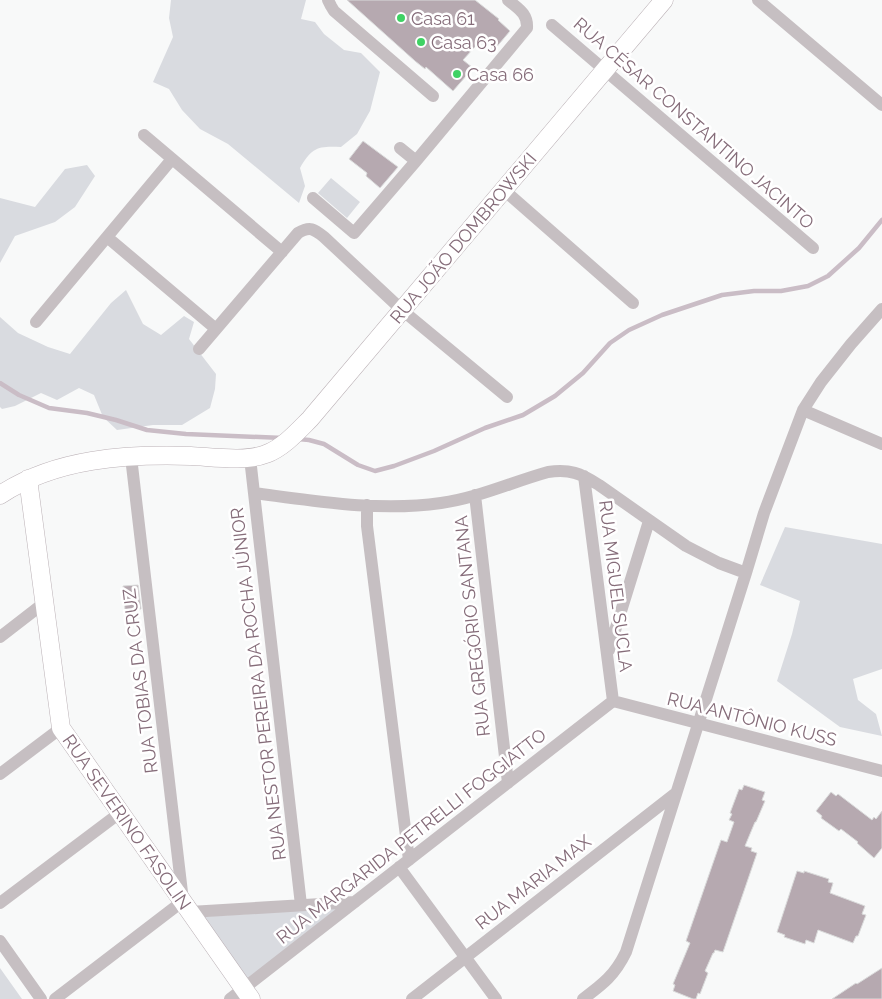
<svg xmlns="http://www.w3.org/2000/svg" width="882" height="999" viewBox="0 0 882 999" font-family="Raleway,sans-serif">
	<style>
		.green { fill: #d9dbe0 }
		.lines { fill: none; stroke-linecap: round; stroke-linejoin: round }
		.stream { stroke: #cabdc6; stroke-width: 4.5 }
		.building { fill: #b6a9b0; stroke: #dadbdb }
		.secondary-casing { stroke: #bbb1b6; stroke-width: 19 }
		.street { stroke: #c6bfc2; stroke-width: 12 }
		.secondary { stroke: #fff; stroke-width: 18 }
		.poi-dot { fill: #3fd264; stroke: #fff; stroke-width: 2 }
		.labels { text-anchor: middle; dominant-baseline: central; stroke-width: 5; stroke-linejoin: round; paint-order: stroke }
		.poi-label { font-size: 18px; fill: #856c79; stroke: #fff; text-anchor: start }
		.street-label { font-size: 18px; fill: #856c79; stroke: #fff }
	</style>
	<rect width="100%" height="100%" fill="#f8f9f9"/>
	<path class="green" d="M 171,0 L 306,0 L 301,19 L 315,22 L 324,34 L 344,50 L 361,53 L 380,72 L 370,111 L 357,134 L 341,147 C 318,146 312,147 300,168 L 305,186 L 299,203 L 228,144 L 200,129 L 182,110 L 169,89 L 153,82 L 173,37 L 169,18 Z
		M 87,165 L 95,176 L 75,207 L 55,222 L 15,236 L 0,263 L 0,198 L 35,207 L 65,169 Z
		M 331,178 L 360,202 L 347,218 L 318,193 Z
		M 126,290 L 143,324 L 161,335 L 184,316 L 194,322 L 189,339 L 216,374 L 215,389 L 210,408 L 182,425 L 153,425 L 117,430 L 103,417 L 94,395 L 79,388 L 57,400 L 41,393 L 15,406 L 2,409 L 0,407 L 0,317 L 18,333 L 48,347 L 70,354 L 111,303 Z
		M 785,527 L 882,544 L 882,669 L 853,679 L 858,700 L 876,714 L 882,736 L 840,727 L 777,681 L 792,634 L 800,601 L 760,585 Z
		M 343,908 L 245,982 L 198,917 Z
		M 0,968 L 22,999 L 0,999 Z"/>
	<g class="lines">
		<path class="stream" d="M 0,383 L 19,395 L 49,408 L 87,413 L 116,420 L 147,430 L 186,434 L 283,438
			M 298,439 L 309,440 L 324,444 L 358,465 L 375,471 L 394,466 L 434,451 L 485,428 L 523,415 L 555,396 L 583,373 L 610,343 L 629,330 L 662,315 L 722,295 L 754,291 L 781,291 L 808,286 L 828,276 L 859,248 L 882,220"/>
	</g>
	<path class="building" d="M 347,0 L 475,0 L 499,19 L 498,20 L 510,31 L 494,50 L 482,39 L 463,60 L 473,68 L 453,91 L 426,67 L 425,69 L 415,61 Z
		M 363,141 L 398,167 L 380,188 L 366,176 L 367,173 L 349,159 Z
		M 138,585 L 141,609 L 125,610 L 123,586 Z
		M 744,785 L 765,792 L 762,800 L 765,801 L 756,822 L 755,822 L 745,846 L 752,848 L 751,851 L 757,853 L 723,952 L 715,950 L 714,953 L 713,953 L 705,971 L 708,973 L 700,994 L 698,993 L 696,999 L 693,999 L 673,991 L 675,985 L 673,984 L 690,943 L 686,941 L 721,840 L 727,842 L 734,822 L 729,820 L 732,814 L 730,813 L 739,789 L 742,790 Z
		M 831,792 L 836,796 L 838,794 L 872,820 L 874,817 L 876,819 L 882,811 L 882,848 L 874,858 L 857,843 L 858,842 L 841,829 L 839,831 L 821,818 L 822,816 L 816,811 Z
		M 797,871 L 804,873 L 804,871 L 829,879 L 828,882 L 833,883 L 830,893 L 865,906 L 862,914 L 866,915 L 858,936 L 856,936 L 853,943 L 818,930 L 814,943 L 806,940 L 805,944 L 784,937 L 785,935 L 777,932 Z
		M 882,968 L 882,999 L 832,999 L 856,983 L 857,984 Z"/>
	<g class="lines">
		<g class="secondary-casing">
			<path id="secondary" d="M 28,479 L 61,728 L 251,999
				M 0,495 C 56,458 126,454 191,456 C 213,457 246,462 266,454 C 283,448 298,431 310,419 L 664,0"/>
		</g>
		<path class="street" d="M 328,0 L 331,6 L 334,11 L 433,96
			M 758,0 L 882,105
			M 552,25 L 813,248
			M 144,135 L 282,252
			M 400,148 L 416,161
			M 504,190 L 633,303
			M 313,198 L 354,233 L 416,161 L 527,28 C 528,13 517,8 508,0
			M 107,237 L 216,329
			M 36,322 L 172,159
			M 199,349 L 298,233 C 310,226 314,229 324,237 L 402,310 L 507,397
			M 803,410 L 882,444
			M 250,458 L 301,905
			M 584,476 L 613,701
			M 254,493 C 315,501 379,512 441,503 C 478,498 512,482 548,472 C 570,469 580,473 599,485 L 686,546 L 719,563 L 746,573
			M 475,495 L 508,783
			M 367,505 L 367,526 L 409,860
			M 0,637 L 44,603
			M 609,650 L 649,521
			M 613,701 L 882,771
			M 0,774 L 61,728
			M 399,867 L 496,999
			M 0,903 L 121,812
			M 190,912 L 355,902
			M 0,941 L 41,999
			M 55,999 L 183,901 L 131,457
			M 230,999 L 613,701
			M 412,999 L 676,793
			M 583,999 C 603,984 615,975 626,952 L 746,573 L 764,513 L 803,410 L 821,382 L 851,344 L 882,309"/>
		<use href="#secondary" class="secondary"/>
	</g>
	<g class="poi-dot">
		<circle cx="401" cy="18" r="5"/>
		<circle cx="421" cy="42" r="5"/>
		<circle cx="457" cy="74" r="5"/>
	</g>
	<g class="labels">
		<g class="poi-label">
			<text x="411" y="18">Casa 61</text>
			<text x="431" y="42">Casa 63</text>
			<text x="467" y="74">Casa 66</text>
		</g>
		<g class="street-label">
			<text transform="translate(694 123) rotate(41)">RUA CÉSAR CONSTANTINO JACINTO</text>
			<text transform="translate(463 238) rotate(-50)">RUA JOÃO DOMBROWSKI</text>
			<text transform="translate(616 586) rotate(83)">RUA MIGUEL SUCLA</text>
			<text transform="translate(472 626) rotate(-96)">RUA GREGÓRIO SANTANA</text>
			<text transform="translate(140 681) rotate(-97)">RUA TOBIAS DA CRUZ</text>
			<text transform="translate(258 684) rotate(-97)">RUA NESTOR PEREIRA DA ROCHA JÚNIOR</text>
			<text transform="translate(752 719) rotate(14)">RUA ANTÔNIO KUSS</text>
			<text transform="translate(127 822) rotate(55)">RUA SEVERINO FASOLIN</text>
			<text transform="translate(411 836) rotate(-38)">RUA MARGARIDA PETRELLI FOGGIATTO</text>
			<text transform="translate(533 882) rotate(-38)">RUA MARIA MAX</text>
		</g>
	</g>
</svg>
